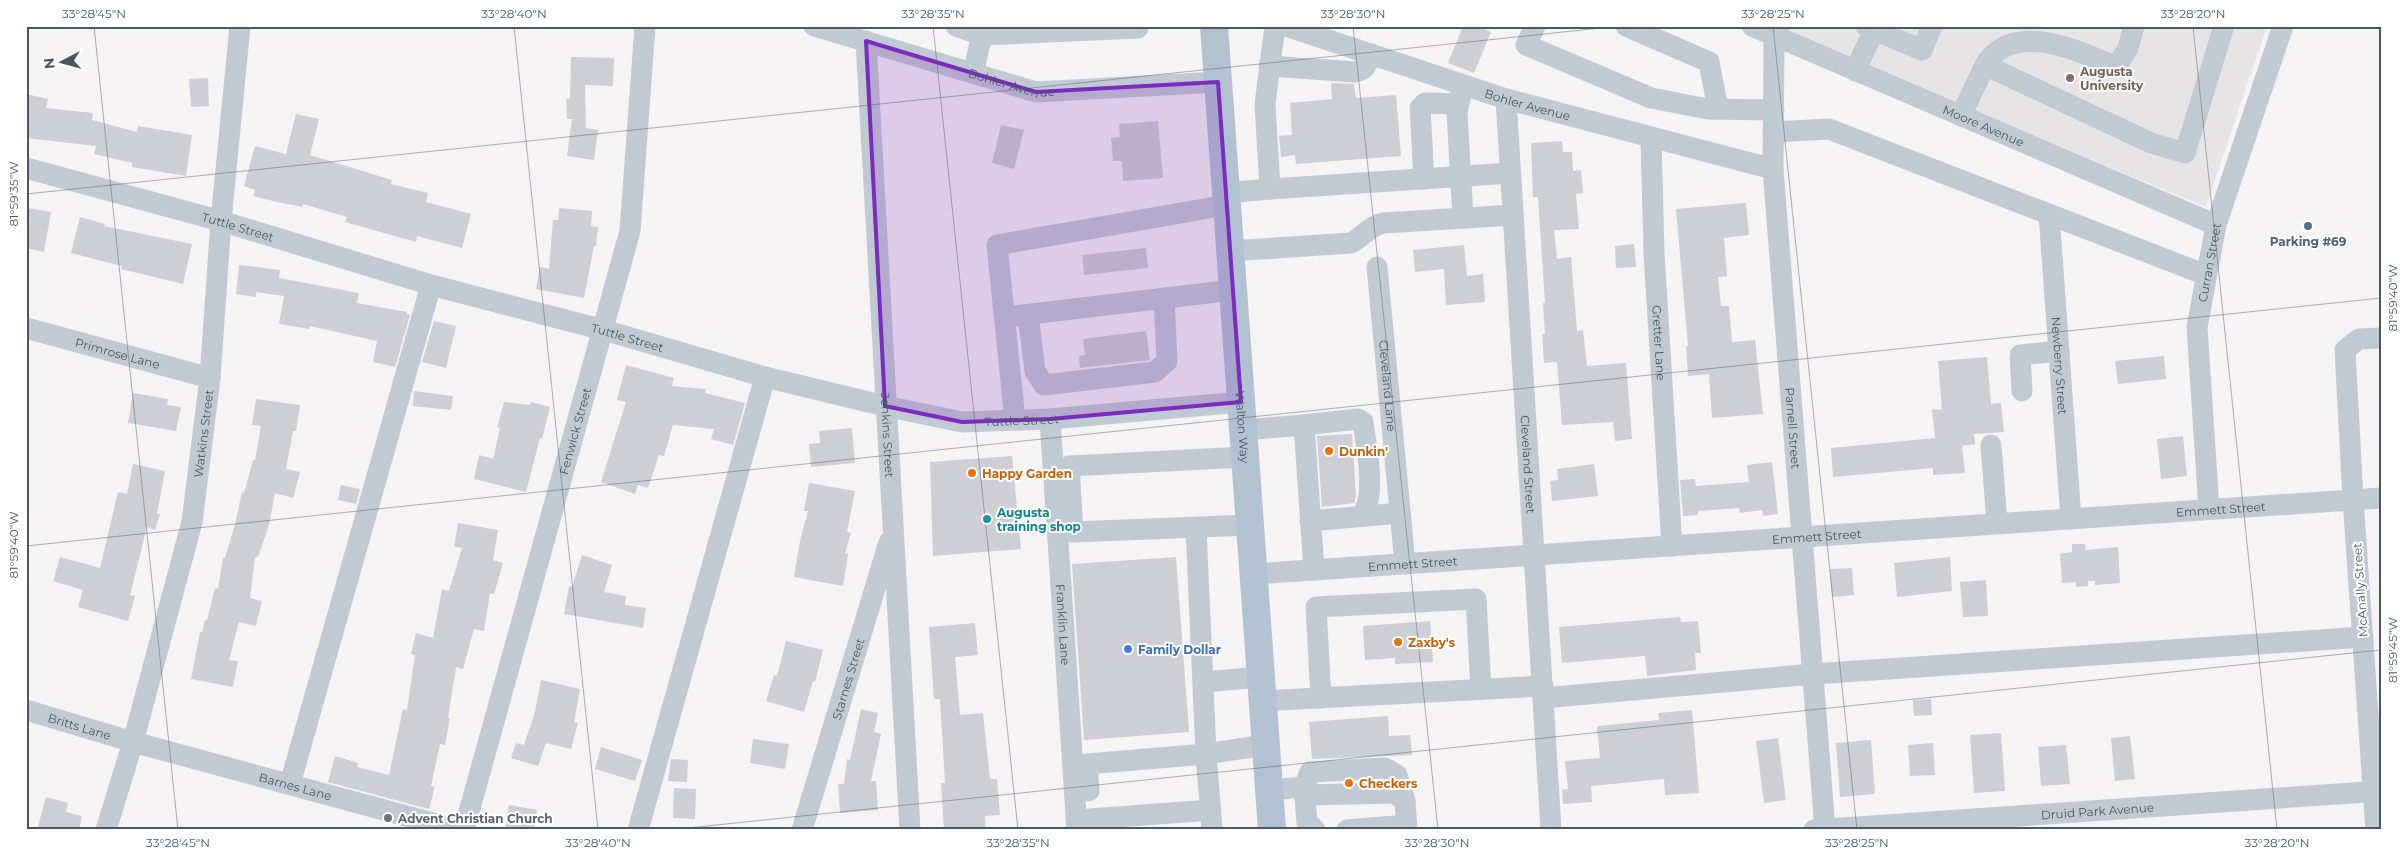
<svg xmlns="http://www.w3.org/2000/svg" width="2407" height="856" viewBox="0 0 2407 856" font-family="Montserrat,sans-serif">
	<style>
		.education { fill: #e6e4e5 }
		.building { fill: #cdcfd5 }
		.lines { fill: none; stroke-linecap: round; stroke-linejoin: round }
		.minor { stroke: #c1cad2; stroke-width: 21 }
		.major { stroke: #b3c2d1; stroke-width: 28 }
		.marked { fill: #7b2cbf; fill-opacity: 0.2; stroke: #7b2cbf; stroke-width: 4; stroke-linejoin: round }
		.ticks { fill: none; stroke: #4a5661; stroke-width: 1; stroke-opacity: 0.45 }
		.education-dot { fill: #8d6e63; stroke: #fff; stroke-width: 2 }
		.service-dot { fill: #5c6f8a; stroke: #fff; stroke-width: 2 }
		.food-dot { fill: #e8710a; stroke: #fff; stroke-width: 2 }
		.culture-dot { fill: #0f9aa8; stroke: #fff; stroke-width: 2 }
		.shop-dot { fill: #3f7fe0; stroke: #fff; stroke-width: 2 }
		.worship-dot { fill: #6b7280; stroke: #fff; stroke-width: 2 }
		.labels { text-anchor: middle; dominant-baseline: central; stroke-width: 4; stroke-linejoin: round; paint-order: stroke }
		.education-label { font-size: 12px; font-weight: bold; fill: #785e54; stroke: #fff; text-anchor: start }
		.street-label { font-size: 12px; fill: #4a5661; stroke: #fff }
		.service-label { font-size: 12px; font-weight: bold; fill: #4e5e75; stroke: #fff }
		.food-label { font-size: 12px; font-weight: bold; fill: #c56008; stroke: #fff; text-anchor: start }
		.culture-label { font-size: 12px; font-weight: bold; fill: #0d838f; stroke: #fff; text-anchor: start }
		.shop-label { font-size: 12px; font-weight: bold; fill: #366cbe; stroke: #fff; text-anchor: start }
		.worship-label { font-size: 12px; font-weight: bold; fill: #5b616d; stroke: #fff; text-anchor: start }
		.neatline { fill: none; stroke: #4a5661; stroke-width: 2 }
		.ticks-label { font-size: 12px; text-anchor: middle; fill: #4a5661 }
	</style>
	<rect width="100%" height="100%" fill="#f5f3f3"/>
	<path class="education" d="M 1767,26 L 2267,26 L 2206,207 Z"/>
	<path class="building" d="M 1463,26 L 1477,26 L 1491,32 L 1474,73 L 1448,63 Z
		M 571,57 L 614,58 L 613,86 L 585,85 L 586,128 L 598,130 L 594,160 L 567,156 L 572,119 L 567,119 L 566,99 L 570,99 Z
		M 208,78 L 209,106 L 191,107 L 189,79 Z
		M 1331,83 L 1354,84 L 1356,98 L 1396,95 L 1401,156 L 1296,164 L 1295,155 L 1281,157 L 1279,136 L 1292,135 L 1290,103 L 1332,99 Z
		M 26,94 L 48,99 L 46,108 L 93,113 L 92,120 L 137,132 L 138,126 L 192,135 L 186,176 L 132,167 L 132,163 L 94,154 L 96,146 L 26,138 Z
		M 296,114 L 319,119 L 310,155 L 392,180 L 391,184 L 428,193 L 426,202 L 471,214 L 462,248 L 417,236 L 416,242 L 345,222 L 347,217 L 303,204 L 303,207 L 277,202 L 253,196 L 255,190 L 244,186 L 255,146 L 286,154 Z
		M 1158,121 L 1163,178 L 1123,181 L 1122,161 L 1113,161 L 1111,138 L 1120,137 L 1119,124 Z
		M 1001,125 L 1024,130 L 1014,169 L 992,163 Z
		M 1562,141 L 1563,152 L 1572,152 L 1573,171 L 1581,170 L 1583,193 L 1576,194 L 1579,229 L 1554,230 L 1557,259 L 1571,257 L 1577,331 L 1583,330 L 1587,366 L 1626,363 L 1632,439 L 1615,441 L 1613,422 L 1562,425 L 1557,362 L 1544,363 L 1542,334 L 1545,334 L 1543,303 L 1545,303 L 1538,197 L 1533,197 L 1531,143 Z
		M 1746,203 L 1749,235 L 1724,238 L 1727,276 L 1718,277 L 1721,306 L 1729,306 L 1732,342 L 1755,340 L 1763,414 L 1712,418 L 1709,374 L 1688,376 L 1686,346 L 1688,346 L 1676,209 Z
		M 28,208 L 51,212 L 44,252 L 26,248 Z
		M 559,208 L 592,211 L 591,226 L 598,227 L 596,246 L 594,246 L 584,298 L 536,289 L 540,267 L 549,269 L 553,220 L 558,220 Z
		M 80,217 L 105,224 L 104,226 L 192,244 L 183,284 L 121,269 L 122,266 L 71,253 Z
		M 1634,244 L 1636,267 L 1616,268 L 1615,246 Z
		M 1464,245 L 1467,276 L 1483,274 L 1485,302 L 1446,305 L 1444,269 L 1415,272 L 1413,250 Z
		M 1146,248 L 1148,268 L 1084,275 L 1082,255 Z
		M 239,265 L 280,270 L 279,278 L 359,293 L 357,303 L 407,312 L 406,314 L 410,315 L 395,367 L 373,362 L 377,341 L 310,326 L 309,329 L 279,324 L 284,296 L 256,292 L 256,297 L 236,294 Z
		M 434,321 L 456,326 L 446,368 L 422,362 Z
		M 1146,331 L 1150,360 L 1080,368 L 1079,356 L 1085,355 L 1083,339 Z
		M 2164,356 L 2166,379 L 2118,384 L 2115,361 Z
		M 1987,357 L 1991,404 L 2001,403 L 2004,432 L 1974,434 L 1975,444 L 1962,446 L 1965,473 L 1933,475 L 1933,468 L 1833,477 L 1831,448 L 1935,438 L 1932,410 L 1942,409 L 1938,361 Z
		M 626,365 L 674,378 L 672,386 L 706,389 L 705,393 L 745,403 L 733,445 L 711,439 L 714,429 L 673,425 L 664,456 L 659,455 L 648,488 L 638,485 L 635,494 L 601,482 L 626,402 L 617,400 Z
		M 414,391 L 453,396 L 451,410 L 413,406 Z
		M 133,393 L 168,399 L 167,405 L 181,407 L 176,431 L 128,423 Z
		M 256,399 L 300,405 L 296,431 L 293,431 L 286,469 L 300,472 L 293,498 L 275,493 L 269,525 L 258,557 L 255,557 L 250,598 L 262,601 L 256,626 L 239,622 L 229,660 L 238,661 L 233,687 L 191,679 L 200,632 L 202,632 L 205,620 L 207,620 L 215,588 L 218,589 L 223,558 L 225,558 L 235,524 L 242,492 L 244,493 L 253,460 L 255,460 L 261,426 L 252,425 Z
		M 504,402 L 530,405 L 531,402 L 550,407 L 542,439 L 540,438 L 526,492 L 474,479 L 479,455 L 493,459 L 500,428 L 497,427 Z
		M 852,428 L 855,463 L 811,467 L 809,444 L 820,443 L 819,431 Z
		M 1352,434 L 1356,496 L 1354,503 L 1322,507 L 1317,436 Z
		M 2183,436 L 2187,476 L 2161,479 L 2157,439 Z
		M 1012,456 L 1021,549 L 933,556 L 930,462 Z
		M 1772,462 L 1778,514 L 1763,516 L 1762,510 L 1740,513 L 1739,508 L 1698,511 L 1698,515 L 1683,516 L 1680,480 L 1695,479 L 1696,486 L 1749,482 L 1747,465 Z
		M 133,464 L 165,471 L 157,514 L 160,514 L 155,530 L 147,527 L 130,595 L 135,596 L 128,621 L 78,607 L 83,590 L 53,581 L 60,557 L 100,568 L 118,492 L 127,494 Z
		M 1594,464 L 1598,496 L 1552,501 L 1550,481 L 1558,480 L 1557,469 Z
		M 809,483 L 855,491 L 847,532 L 851,533 L 845,553 L 848,554 L 843,586 L 794,577 L 800,541 L 808,511 L 804,511 Z
		M 341,485 L 360,489 L 356,504 L 338,500 Z
		M 458,523 L 498,530 L 493,560 L 503,563 L 494,594 L 490,593 L 484,631 L 474,629 L 463,669 L 456,667 L 448,718 L 450,718 L 445,745 L 440,744 L 431,786 L 435,787 L 429,809 L 328,782 L 335,756 L 358,763 L 357,767 L 389,775 L 403,709 L 407,710 L 415,655 L 411,654 L 416,633 L 433,638 L 442,589 L 449,591 L 462,548 L 454,547 Z
		M 2072,544 L 2085,544 L 2086,550 L 2118,547 L 2120,583 L 2095,585 L 2095,581 L 2088,581 L 2088,586 L 2076,587 L 2076,582 L 2062,583 L 2060,554 L 2072,552 Z
		M 582,555 L 612,565 L 604,592 L 626,596 L 625,605 L 646,608 L 643,628 L 564,614 L 569,586 L 572,587 Z
		M 1176,557 L 1189,732 L 1084,740 L 1072,564 Z
		M 1950,557 L 1952,591 L 1897,597 L 1894,563 Z
		M 1852,568 L 1854,595 L 1832,597 L 1830,569 Z
		M 1986,580 L 1988,616 L 1963,617 L 1960,582 Z
		M 1680,617 L 1681,622 L 1698,621 L 1701,653 L 1695,653 L 1696,670 L 1647,676 L 1645,656 L 1562,663 L 1559,627 Z
		M 1430,621 L 1433,662 L 1395,664 L 1395,658 L 1365,660 L 1363,626 Z
		M 975,623 L 978,655 L 955,657 L 960,715 L 983,713 L 990,779 L 997,779 L 1000,815 L 985,816 L 986,830 L 944,830 L 941,783 L 945,783 L 940,699 L 934,699 L 929,627 Z
		M 786,641 L 823,650 L 815,682 L 813,681 L 804,712 L 766,701 L 774,675 L 777,676 Z
		M 541,680 L 580,689 L 574,722 L 578,723 L 571,749 L 546,743 L 538,766 L 511,758 L 516,743 L 524,745 L 535,712 Z
		M 1931,699 L 1932,715 L 1914,716 L 1913,700 Z
		M 861,709 L 878,713 L 874,732 L 881,734 L 871,781 L 876,781 L 878,810 L 840,813 L 838,784 L 844,784 L 847,759 L 850,760 Z
		M 1692,710 L 1699,793 L 1665,795 L 1664,779 L 1591,786 L 1592,802 L 1563,804 L 1562,790 L 1568,789 L 1565,761 L 1600,758 L 1597,726 L 1659,720 L 1658,713 Z
		M 1388,716 L 1389,736 L 1410,735 L 1412,755 L 1312,759 L 1309,722 Z
		M 2001,733 L 2005,791 L 1974,793 L 1970,735 Z
		M 2130,736 L 2135,779 L 2115,781 L 2111,738 Z
		M 1778,738 L 1786,800 L 1764,803 L 1756,741 Z
		M 753,739 L 789,744 L 785,769 L 750,763 Z
		M 1871,740 L 1875,794 L 1840,797 L 1836,743 Z
		M 1933,743 L 1935,775 L 1910,776 L 1908,745 Z
		M 2066,745 L 2070,784 L 2041,786 L 2038,747 Z
		M 601,747 L 642,760 L 635,781 L 595,769 Z
		M 671,759 L 688,760 L 687,782 L 668,781 Z
		M 674,788 L 696,789 L 695,819 L 673,818 Z
		M 46,797 L 68,803 L 66,812 L 82,816 L 79,830 L 37,830 Z
		M 509,805 L 537,810 L 534,830 L 505,830 Z"/>
	<g class="lines">
		<g class="minor">
			<path id="s1" d="M 814,26 L 1036,92 L 1218,82"/>
			<path d="M 956,26 L 982,35 L 1138,28 L 1138,26"/>
			<path id="s2" d="M 1286,26 L 1506,99 L 1773,169"/>
			<path d="M 1535,26 L 1526,45 L 1651,98 L 1708,109 L 1774,110"/>
			<path d="M 1626,26 L 1709,62 L 1718,109"/>
			<path id="s3" d="M 1752,26 L 2216,225"/>
			<path id="s4" d="M 1779,26 L 1774,36 L 1773,169 L 1825,829"/>
			<path d="M 2134,26 L 2128,48 L 2120,61 L 2111,65 C 2076,49 2012,21 1985,65 L 2151,143 L 2185,153 L 2224,26"/>
			<path d="M 1874,30 L 1922,50 L 1932,26"/>
			<path id="s5" d="M 866,41 L 910,830"/>
			<path d="M 1269,66 L 1355,72 C 1366,70 1367,64 1371,54"/>
			<path d="M 1855,71 L 1874,30 L 1866,26"/>
			<path d="M 973,73 L 982,35"/>
			<path id="s6" d="M 1506,99 L 1551,830"/>
			<path d="M 1961,116 L 1985,65"/>
			<path d="M 1773,132 L 1829,129 L 2206,275"/>
			<path id="s7" d="M 1651,139 L 1654,253 L 1672,546"/>
			<path id="s8" d="M 26,168 L 221,221 L 431,285 L 604,330 L 765,377 L 885,406 L 962,422 L 1050,419 L 1241,402"/>
			<path d="M 1424,179 L 1420,108 L 1425,103 L 1458,104"/>
			<path d="M 1270,189 L 1511,173"/>
			<path d="M 1226,193 L 1270,189 L 1265,104 L 1275,26"/>
			<path id="s9" d="M 2049,214 L 2071,519"/>
			<path d="M 1463,218 L 1457,112 L 1463,85"/>
			<path d="M 1230,251 L 1351,243 C 1363,237 1370,225 1384,223 L 1513,215"/>
			<path id="s10" d="M 1377,267 L 1405,564"/>
			<path d="M 1028,315 L 1035,371 L 1044,385 L 1155,372 L 1167,361 L 1164,298"/>
			<path d="M 1014,316 L 1233,290"/>
			<path id="s11" d="M 26,328 L 210,378"/>
			<path d="M 2022,391 L 2020,355 L 2059,351"/>
			<path id="s12" d="M 1050,419 L 1077,830"/>
			<path d="M 1015,420 L 997,245 L 1227,205"/>
			<path d="M 1304,425 L 1358,419 L 1363,422 C 1366,445 1378,500 1360,516"/>
			<path d="M 1243,430 L 1304,425 L 1314,570"/>
			<path d="M 1991,445 L 1997,523"/>
			<path d="M 1245,457 L 1069,466 L 1073,532 L 1250,525"/>
			<path id="s13" d="M 2209,509 L 2197,327 L 2216,225 L 2283,26"/>
			<path d="M 1310,521 L 1400,513"/>
			<path d="M 1196,528 L 1206,754 L 1212,830"/>
			<path id="s14" d="M 1253,574 L 2381,498"/>
			<path d="M 1204,682 L 1261,677"/>
			<path d="M 1321,698 L 1316,607 L 1476,599 L 1481,689"/>
			<path d="M 1543,698 L 1813,674 L 2363,637"/>
			<path d="M 1262,701 L 1543,686"/>
			<path id="s15" d="M 26,710 L 133,742 L 458,830"/>
			<path d="M 290,784 L 431,285"/>
			<path d="M 1269,790 L 1304,787"/>
			<path d="M 1089,791 L 1087,764 L 1206,754 L 1265,745"/>
			<path d="M 1305,795 L 1395,793 L 1405,801"/>
			<path d="M 1076,820 L 1211,810"/>
			<path id="s16" d="M 106,830 L 133,742 L 192,522 L 210,378 L 221,221 L 240,26"/>
			<path id="s17" d="M 464,830 L 630,231 L 645,26"/>
			<path d="M 638,830 L 765,377"/>
			<path id="s18" d="M 802,830 L 889,542"/>
			<path d="M 1315,830 L 1307,822 L 1304,787 L 1310,772 L 1385,768 L 1397,775 L 1405,801 L 1407,830"/>
			<path d="M 1347,830 L 1407,825"/>
			<path id="s19" d="M 1814,830 L 2381,791"/>
			<path d="M 2376,830 L 2353,499 L 2345,350 L 2359,339 L 2381,338"/>
		</g>
		<path class="major" id="s20" d="M 1214,26 L 1272,830"/>
	</g>
	<path class="marked" d="M 866,41 L 1036,92 L 1218,82 L 1241,402 L 1050,419 L 962,422 L 885,406 Z"/>
	<path class="ticks" d="M 94,26 L 178,830M 514,26 L 598,830M 933,26 L 1018,830M 1353,26 L 1438,830M 1773,26 L 1857,830M 2193,26 L 2277,830M 26,194 L 1620,26M 26,546 L 2381,298M 669,830 L 2381,650"/>
	<circle class="education-dot" cx="2070" cy="78" r="5"/>
	<circle class="service-dot" cx="2308" cy="226" r="5"/>
	<g class="food-dot">
		<circle cx="1329" cy="451" r="5"/>
		<circle cx="972" cy="473" r="5"/>
		<circle cx="1398" cy="642" r="5"/>
		<circle cx="1349" cy="783" r="5"/>
	</g>
	<circle class="culture-dot" cx="987" cy="519" r="5"/>
	<circle class="shop-dot" cx="1128" cy="649" r="5"/>
	<circle class="worship-dot" cx="388" cy="818" r="5"/>
	<g class="labels">
		<g class="education-label">
			<text x="2080" y="71">Augusta<tspan x="2080" dy="14">University</tspan></text>
		</g>
		<g class="street-label">
			<text stroke="none"><textPath href="#s1" startOffset="206">Bohler Avenue</textPath></text>
			<text stroke="none"><textPath href="#s2" startOffset="254">Bohler Avenue</textPath></text>
			<text stroke="none"><textPath href="#s3" startOffset="252">Moore Avenue</textPath></text>
			<text stroke="none"><textPath href="#s8" startOffset="220">Tuttle Street</textPath></text>
			<text stroke="none"><textPath href="#s13" startOffset="248">Curran Street</textPath></text>
			<text stroke="none"><textPath href="#s8" startOffset="625">Tuttle Street</textPath></text>
			<text stroke="none"><textPath href="#s7" startOffset="204">Gretter Lane</textPath></text>
			<text stroke="none"><textPath href="#s11" startOffset="95">Primrose Lane</textPath></text>
			<text stroke="none"><textPath href="#s9" startOffset="152">Newberry Street</textPath></text>
			<text stroke="none"><textPath href="#s10" startOffset="119">Cleveland Lane</textPath></text>
			<text stroke="none"><textPath href="#s8" startOffset="1030">Tuttle Street</textPath></text>
			<text stroke="none"><textPath href="#s4" startOffset="404">Parnell Street</textPath></text>
			<text stroke="none"><textPath href="#s20" startOffset="402">Walton Way</textPath></text>
			<text stroke="none"><textPath href="#s17" startOffset="414">Fenwick Street</textPath></text>
			<text stroke="none"><textPath href="#s16" startOffset="409">Watkins Street</textPath></text>
			<text stroke="none"><textPath href="#s5" startOffset="395">Jenkins Street</textPath></text>
			<text stroke="none"><textPath href="#s6" startOffset="366">Cleveland Street</textPath></text>
			<text stroke="none"><textPath href="#s14" startOffset="970">Emmett Street</textPath></text>
			<text stroke="none"><textPath href="#s14" startOffset="565">Emmett Street</textPath></text>
			<text stroke="none"><textPath href="#s14" startOffset="160">Emmett Street</textPath></text>
			<text transform="translate(2360 590) rotate(-94)">McAnally Street</text>
			<text stroke="none"><textPath href="#s12" startOffset="206">Franklin Lane</textPath></text>
			<text stroke="none"><textPath href="#s18" startOffset="158">Starnes Street</textPath></text>
			<text stroke="none"><textPath href="#s15" startOffset="56">Britts Lane</textPath></text>
			<text stroke="none"><textPath href="#s15" startOffset="280">Barnes Lane</textPath></text>
			<text stroke="none"><textPath href="#s19" startOffset="284">Druid Park Avenue</textPath></text>
		</g>
		<g class="service-label">
			<text x="2308" y="241">Parking #69</text>
		</g>
		<g class="food-label">
			<text x="1339" y="451">Dunkin'</text>
			<text x="982" y="473">Happy Garden</text>
			<text x="1408" y="642">Zaxby's</text>
			<text x="1359" y="783">Checkers</text>
		</g>
		<g class="culture-label">
			<text x="997" y="512">Augusta<tspan x="997" dy="14">training shop</tspan></text>
		</g>
		<g class="shop-label">
			<text x="1138" y="649">Family Dollar</text>
		</g>
		<g class="worship-label">
			<text x="398" y="818">Advent Christian Church</text>
		</g>
	</g>
	<rect width="2407" height="856" fill="none" stroke="#ffffff" stroke-width="55"/>
	<g transform="translate(62 62) rotate(264)" stroke="#ffffff" stroke-width="4" paint-order="stroke">
	<path d="M0-4L9 19L0 12L-9 19Z" fill="#4a5661"/>
	<text y="-8" font-size="14" font-weight="bold" text-anchor="middle" fill="#4a5661">N</text>
	</g>
	<rect x="28" y="28" width="2352" height="800" class="neatline"/>
	<g class="ticks-label">
		<text x="94" y="18">33°28'45"N</text>
		<text x="514" y="18">33°28'40"N</text>
		<text x="933" y="18">33°28'35"N</text>
		<text x="1353" y="18">33°28'30"N</text>
		<text x="1773" y="18">33°28'25"N</text>
		<text x="2193" y="18">33°28'20"N</text>
		<text transform="translate(14 194) rotate(-90)" y="4">81°59'35"W</text>
		<text transform="translate(2393 298) rotate(-90)" y="4">81°59'40"W</text>
		<text transform="translate(14 545) rotate(-90)" y="4">81°59'40"W</text>
		<text transform="translate(2393 650) rotate(-90)" y="4">81°59'45"W</text>
		<text x="178" y="847">33°28'45"N</text>
		<text x="598" y="847">33°28'40"N</text>
		<text x="1018" y="847">33°28'35"N</text>
		<text x="1437" y="847">33°28'30"N</text>
		<text x="1857" y="847">33°28'25"N</text>
		<text x="2277" y="847">33°28'20"N</text>
	</g>
</svg>
